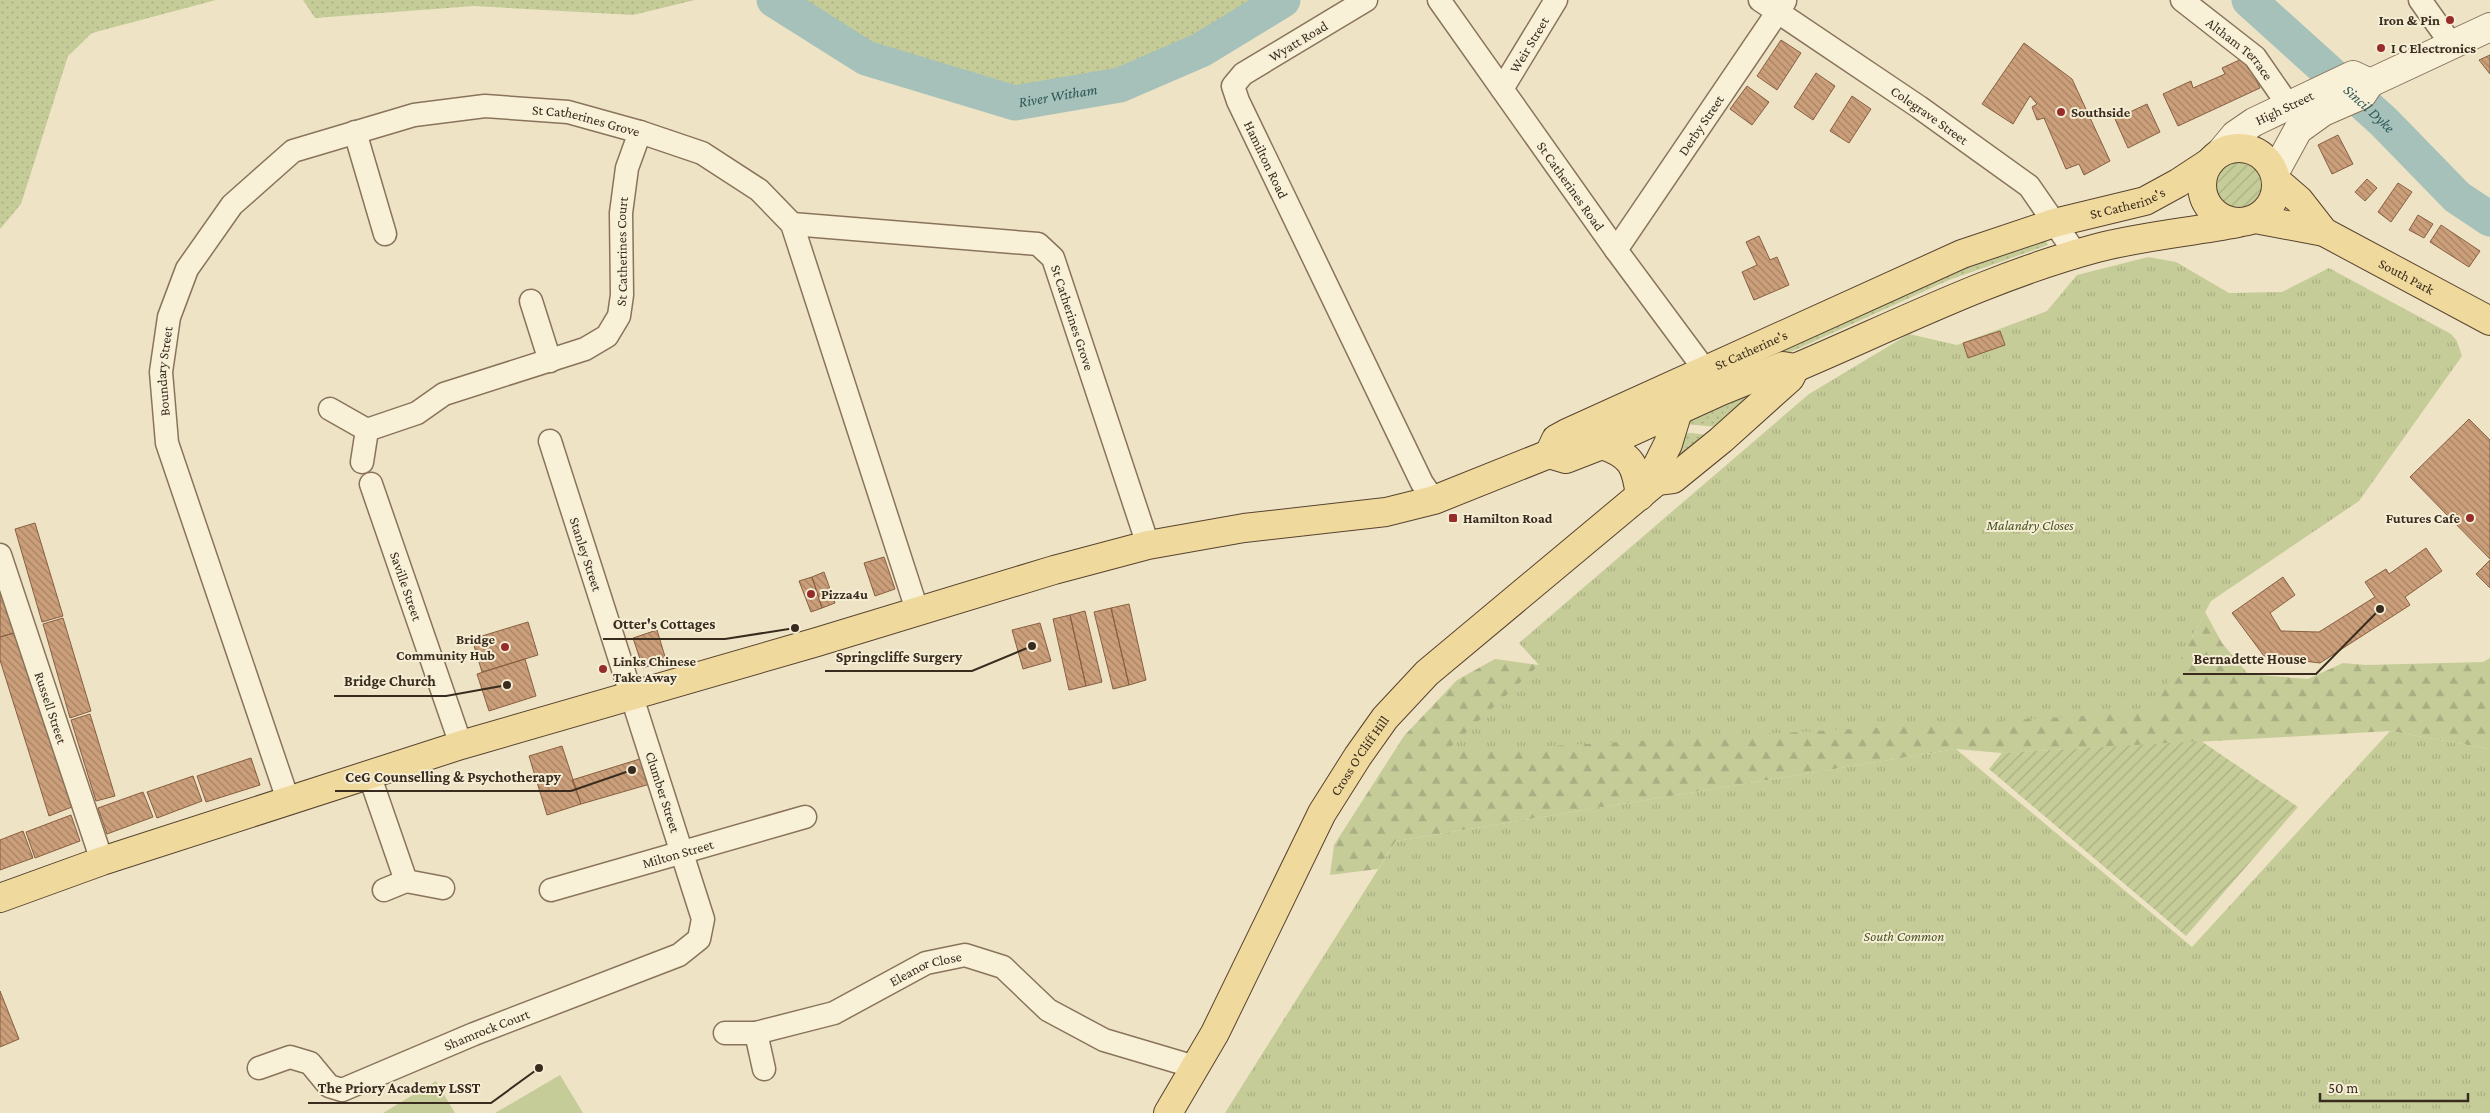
<svg xmlns="http://www.w3.org/2000/svg" width="2490" height="1113" viewBox="0 0 2490 1113" font-family="'Crimson Pro',serif">
	<style>
		.grass { fill: url(#grass-dots) }
		.forest { fill: url(#forest-firs) }
		.park { fill: url(#park-tufts) }
		.garden { fill: url(#garden-furrows) }
		.pitch { fill: #c5cc98 }
		.lines { fill: none; stroke-linecap: round; stroke-linejoin: round }
		.river { stroke: #a6c1ba; stroke-width: 35 }
		.building { fill: url(#building-back-hatch); stroke: #885f41 }
		.minor-casing { stroke: #89745b; stroke-width: 25 }
		.tertiary-casing { stroke: #89745b; stroke-width: 30 }
		.primary-casing { stroke: #57432f; stroke-width: 30 }
		.minor { stroke: #f9f0d8; stroke-width: 22 }
		.tertiary { stroke: #f9f0d8; stroke-width: 28 }
		.primary { stroke: #f0d99d; stroke-width: 28 }
		.poi-dot { fill: #972d2b; stroke: #f5edd4; stroke-width: 2 }
		.labels { text-anchor: middle; dominant-baseline: central; stroke-width: 4; stroke-linejoin: round; paint-order: stroke }
		.poi-label { font-size: 14px; font-weight: bold; fill: #392c1f; stroke: #f5edd4; text-anchor: start }
		.street-label { font-size: 14px; fill: #392c1f; stroke: #f5edd4 }
		.park-label { font-size: 14px; font-style: italic; fill: #485525; stroke: #f5edd4 }
		.water-label { font-size: 15px; font-style: italic; fill: #2e5857; stroke: #f5edd4 }
		.leader { fill: none; stroke: #392c1f; stroke-width: 2 }
		.callout-dot { fill: #392c1f; stroke: #f5edd4; stroke-width: 2 }
		.callout-label { font-size: 15px; text-anchor: middle; font-weight: bold; fill: #392c1f; stroke: #f5edd4; stroke-width: 4; stroke-linejoin: round; paint-order: stroke }
	</style>
	<defs>
		<pattern id="grass-dots" width="8" height="8" patternUnits="userSpaceOnUse" patternTransform="scale(1.25)"><rect width="8" height="8" fill="#c5cc98"/><path d="M2 2h.1M6 6h.1" fill="none" stroke="#aaaf83" stroke-width="1.8" stroke-linecap="round"/></pattern>
		<pattern id="forest-firs" width="22" height="20" patternUnits="userSpaceOnUse" patternTransform="scale(1.25)"><rect width="22" height="20" fill="#c5cc98"/><path d="M5 1l3.5 6h-7zM16 11l3.5 6h-7z" fill="#aaaf83"/></pattern>
		<pattern id="park-tufts" width="24" height="20" patternUnits="userSpaceOnUse" patternTransform="scale(1.25)"><rect width="24" height="20" fill="#c5cc98"/><path d="M3 7l-1-3M5 7V3M7 7l1-3M15 17l-1-3M17 17v-4M19 17l1-3" fill="none" stroke="#aaaf83"/></pattern>
		<pattern id="garden-furrows" width="10" height="10" patternUnits="userSpaceOnUse" patternTransform="scale(1.25)"><rect width="10" height="10" fill="#c5cc98"/><path d="M-1 1l2-2M0 10L10 0M9 11l2-2" fill="none" stroke="#aaaf83"/></pattern>
		<pattern id="building-back-hatch" width="6" height="6" patternUnits="userSpaceOnUse" patternTransform="scale(1.25)"><rect width="6" height="6" fill="#cc9f7b"/><path d="M-1 5l2 2M0 0l6 6M5-1l2 2" fill="none" stroke="#a78264"/></pattern>
	</defs>
	<rect width="100%" height="100%" fill="#eee3c5"/>
	<path class="grass" d="M 0,0 L 216,0 L 92,33 L 68,56 L 21,204 L 0,229 Z
		M 303,0 L 695,0 L 633,15 L 474,6 L 315,18 Z
		M 774,0 L 1283,0 L 1201,50 L 1120,85 L 1015,103 L 866,58 Z
		M 2044,237 L 2048,245 L 1949,280 L 1714,387 L 1718,379 L 1901,292 Z
		M 1783,373 L 1718,427 L 1684,424 L 1688,416 Z
		M 1690,433 L 1710,435 L 1678,461 L 1672,457 L 1680,435 Z"/>
	<path class="forest" d="M 2205,612 L 2222,643 L 2248,674 L 2308,679 L 2343,663 L 2366,665 L 2483,662 L 2490,658 L 2490,749 L 2390,731 L 2002,753 L 1956,749 L 1396,841 L 1378,869 L 1330,875 L 1334,845 L 1404,736 L 1457,680 L 1495,659 L 1539,665 L 2192,638 Z"/>
	<path class="park" d="M 2148,257 L 2176,262 L 2229,293 L 2282,292 L 2329,268 L 2451,334 L 2457,341 L 2462,356 L 2359,501 L 2211,601 L 2153,712 L 1445,752 L 1539,665 L 1519,643 L 1809,394 L 1909,334 L 1957,345 L 2047,311 L 2077,275 Z
		M 2390,731 L 2490,749 L 2490,1113 L 1225,1113 L 1396,841 L 1956,749 L 2192,947 Z"/>
	<path class="garden" d="M2213 185a24 24 0 1 1 48 0a24 24 0 1 1-48 0Z
		M 2201,741 L 2298,807 L 2186,936 L 1989,769 L 2002,753 Z"/>
	<path class="pitch" d="M 560,1075 L 583,1113 L 495,1113 Z
		M 436,1081 L 455,1113 L 383,1113 Z"/>
	<g class="lines">
		<g class="river">
			<path id="s1" d="M 774,0 L 866,58 L 1015,103 L 1120,85 L 1201,50 L 1283,0"/>
			<path id="s2" d="M 2249,0 L 2384,122 L 2457,197 L 2490,219"/>
		</g>
	</g>
	<path class="building" d="M 1781,40 L 1801,53 L 1777,90 L 1757,76 Z
		M 2024,43 L 2072,79 L 2110,161 L 2084,175 L 2079,164 L 2066,169 L 2044,118 L 2037,120 L 2032,107 L 2037,104 L 2030,96 L 2013,124 L 1982,104 Z
		M 2490,55 L 2490,74 L 2479,60 Z
		M 2246,57 L 2260,88 L 2178,126 L 2163,94 L 2191,81 L 2193,88 L 2225,74 L 2222,68 Z
		M 1816,73 L 1835,86 L 1813,120 L 1794,107 Z
		M 1747,86 L 1769,102 L 1752,125 L 1730,109 Z
		M 1852,96 L 1871,109 L 1849,143 L 1830,131 Z
		M 2147,104 L 2160,132 L 2128,148 L 2115,119 Z
		M 2338,135 L 2353,164 L 2332,174 L 2318,145 Z
		M 2367,179 L 2377,188 L 2365,201 L 2355,192 Z
		M 2398,183 L 2412,192 L 2391,222 L 2378,212 Z
		M 2418,215 L 2433,224 L 2424,238 L 2409,230 Z
		M 2441,225 L 2480,251 L 2469,267 L 2430,242 Z
		M 1759,236 L 1770,260 L 1777,257 L 1789,285 L 1754,300 L 1742,272 L 1757,265 L 1746,242 Z
		M 2000,331 L 2005,345 L 1968,358 L 1963,343 Z
		M 2469,419 L 2490,440 L 2490,559 L 2410,477 Z
		M 35,523 L 63,616 L 42,622 L 15,529 Z
		M 2426,548 L 2442,571 L 2405,597 L 2410,605 L 2320,663 L 2264,656 L 2232,613 L 2283,577 L 2295,595 L 2270,613 L 2281,631 L 2319,632 L 2375,597 L 2365,582 L 2386,569 L 2389,574 Z
		M 884,557 L 895,589 L 875,596 L 864,563 Z
		M 2490,560 L 2490,588 L 2476,574 Z
		M 824,572 L 835,603 L 822,608 L 812,577 Z
		M 812,577 L 822,608 L 811,612 L 799,581 Z
		M 0,585 L 14,633 L 0,637 Z
		M 1129,604 L 1146,680 L 1129,685 L 1111,608 Z
		M 1111,608 L 1129,685 L 1113,689 L 1094,612 Z
		M 1085,611 L 1102,682 L 1086,686 L 1070,615 Z
		M 1070,615 L 1086,686 L 1069,690 L 1053,619 Z
		M 63,618 L 91,711 L 70,718 L 43,624 Z
		M 528,622 L 538,655 L 482,672 L 472,639 Z
		M 1040,623 L 1051,661 L 1023,669 L 1012,630 Z
		M 657,630 L 666,660 L 643,668 L 633,638 Z
		M 17,632 L 72,807 L 49,816 L 0,660 L 0,637 Z
		M 525,659 L 536,696 L 489,711 L 477,674 Z
		M 90,714 L 115,796 L 96,801 L 71,720 Z
		M 562,746 L 581,804 L 547,815 L 529,756 Z
		M 251,758 L 260,785 L 206,802 L 197,776 Z
		M 643,758 L 650,784 L 581,804 L 572,780 Z
		M 193,776 L 202,801 L 157,818 L 147,792 Z
		M 143,792 L 153,817 L 107,834 L 98,808 Z
		M 71,815 L 80,841 L 35,858 L 26,832 Z
		M 23,831 L 33,858 L 0,870 L 0,840 Z
		M 0,991 L 19,1039 L 0,1047 Z"/>
	<g class="lines">
		<g class="minor-casing">
			<g id="minor">
				<path id="s3" d="M 1366,0 L 1243,74 L 1233,86 L 1238,101 L 1422,483 L 1434,500"/>
				<path id="s4" d="M 1439,0 L 1616,250 L 1705,370"/>
				<path id="s5" d="M 1760,0 L 1919,107 L 2029,186 L 2076,254"/>
				<path id="s6" d="M 2182,0 L 2255,57 L 2289,106"/>
				<path d="M 2420,0 L 2452,45"/>
				<path id="s7" d="M 1502,89 L 1556,0"/>
				<path d="M 355,132 L 385,234"/>
				<path id="s8" d="M 792,224 L 1038,244 L 1053,258 L 1148,545"/>
				<path id="s9" d="M 1616,250 L 1785,1"/>
				<path d="M 531,301 L 550,361"/>
				<path id="s10" d="M 330,409 L 367,430 L 417,413 L 444,394 L 585,349 L 607,336 L 619,316 L 622,295 L 621,213 L 627,168 L 640,132"/>
				<path d="M 362,462 L 367,430"/>
				<path id="s11" d="M 371,484 L 461,745"/>
				<path id="s12" d="M 0,555 L 102,861"/>
				<path d="M 369,774 L 406,881 L 443,888"/>
				<path id="s13" d="M 288,800 L 167,443 L 161,372 L 169,317 L 187,269 L 232,205 L 293,151 L 414,115 L 485,106 L 568,112 L 640,132 L 702,153 L 759,190 L 792,224 L 917,610"/>
				<path d="M 384,890 L 406,881"/>
				<path id="s14" d="M 551,890 L 805,817"/>
				<path id="s15" d="M 725,1033 L 756,1033 L 834,1013 L 926,963 L 965,955 L 1003,967 L 1048,1010 L 1104,1040 L 1195,1067"/>
				<path d="M 756,1033 L 764,1069"/>
				<path id="s16" d="M 259,1068 L 290,1057 L 310,1063 L 329,1086 L 342,1090 L 474,1034 L 679,955 L 699,939 L 703,919 L 550,441"/>
			</g>
		</g>
		<g class="tertiary-casing">
			<g id="tertiary">
				<path d="M 2370,83 L 2490,27"/>
				<path id="s17" d="M 2220,153 L 2235,135 L 2254,122 L 2353,75 L 2370,83"/>
				<path d="M 2275,172 L 2298,130 L 2323,112 L 2362,95 L 2370,83"/>
			</g>
		</g>
		<g class="primary-casing">
			<g id="primary">
				<circle cx="2239" cy="185" r="37"/>
				<path d="M 2277,181 L 2299,200 L 2324,232"/>
				<path id="s18" d="M 2255,219 L 2324,232 L 2490,321"/>
				<path d="M 1602,445 C 1632,455 1636,466 1640,496"/>
				<path d="M 1549,454 L 1566,459 L 1602,445 L 1721,391 L 1783,366 L 1795,368 C 1894,326 1992,276 2097,248 C 2143,236 2191,232 2238,223"/>
				<path id="s19" d="M 1549,454 L 1556,439 L 1567,433 L 1962,254 L 2054,223 L 2145,201 L 2178,183 L 2210,162"/>
				<path d="M 1657,481 L 1673,479 L 1721,440 L 1790,378 L 1795,368"/>
				<path d="M 1657,481 L 1655,470 L 1668,444 L 1682,398"/>
				<path d="M 0,898 L 102,861 L 461,745 L 817,642 L 1054,570 L 1148,545 L 1244,528 L 1386,512 L 1434,500 L 1549,454"/>
				<path id="s20" d="M 1168,1113 L 1215,1033 L 1322,813 L 1358,756 L 1385,718 L 1427,673 L 1657,481"/>
			</g>
		</g>
		<use href="#minor" class="minor"/>
		<use href="#tertiary" class="tertiary"/>
		<use href="#primary" class="primary"/>
	</g>
	<g class="poi-dot">
		<circle cx="2450" cy="20" r="5"/>
		<circle cx="2381" cy="48" r="5"/>
		<circle cx="2061" cy="112" r="5"/>
		<rect x="1448" y="513" width="10" height="10" rx="2.5"/>
		<circle cx="2470" cy="518" r="5"/>
		<circle cx="811" cy="594" r="5"/>
		<circle cx="505" cy="647" r="5"/>
		<circle cx="603" cy="669" r="5"/>
	</g>
	<g class="labels">
		<g class="poi-label">
			<text x="2440" y="20" text-anchor="end">Iron &amp; Pin</text>
			<text x="2391" y="48">I C Electronics</text>
			<text x="2071" y="112">Southside</text>
			<text x="1463" y="518">Hamilton Road</text>
			<text x="2460" y="518" text-anchor="end">Futures Cafe</text>
			<text x="821" y="594">Pizza4u</text>
			<text x="495" y="639" text-anchor="end">Bridge<tspan x="495" dy="16">Community Hub</tspan></text>
			<text x="613" y="661">Links Chinese<tspan x="613" dy="16">Take Away</tspan></text>
		</g>
		<g class="street-label">
			<text transform="translate(1298 41) rotate(-31)">Wyatt Road</text>
			<text stroke="none"><textPath href="#s7" startOffset="52">Weir Street</textPath></text>
			<text stroke="none"><textPath href="#s6" startOffset="76">Altham Terrace</textPath></text>
			<text stroke="none"><textPath href="#s17" startOffset="80">High Street</textPath></text>
			<text stroke="none"><textPath href="#s5" startOffset="205">Colegrave Street</textPath></text>
			<text stroke="none"><textPath href="#s13" startOffset="1015">St Catherines Grove</textPath></text>
			<text stroke="none"><textPath href="#s9" startOffset="151">Derby Street</textPath></text>
			<text stroke="none"><textPath href="#s3" startOffset="240">Hamilton Road</textPath></text>
			<text stroke="none"><textPath href="#s4" startOffset="228">St Catherines Road</textPath></text>
			<text stroke="none"><textPath href="#s19" startOffset="636">St Catherine's</textPath></text>
			<text stroke="none"><textPath href="#s10" startOffset="390">St Catherines Court</textPath></text>
			<text stroke="none"><textPath href="#s18" startOffset="164">South Park</textPath></text>
			<text stroke="none"><textPath href="#s8" startOffset="330">St Catherines Grove</textPath></text>
			<text stroke="none"><textPath href="#s19" startOffset="231">St Catherine's</textPath></text>
			<text stroke="none"><textPath href="#s13" startOffset="449">Boundary Street</textPath></text>
			<text transform="translate(586 554) rotate(72)">Stanley Street</text>
			<text stroke="none"><textPath href="#s11" startOffset="108">Saville Street</textPath></text>
			<text stroke="none"><textPath href="#s12" startOffset="161">Russell Street</textPath></text>
			<text stroke="none"><textPath href="#s20" startOffset="406">Cross O'Cliff Hill</textPath></text>
			<text transform="translate(663 792) rotate(72)">Clumber Street</text>
			<text stroke="none"><textPath href="#s14" startOffset="132">Milton Street</textPath></text>
			<text stroke="none"><textPath href="#s15" startOffset="214">Eleanor Close</textPath></text>
			<text stroke="none"><textPath href="#s16" startOffset="254">Shamrock Court</textPath></text>
		</g>
		<g class="park-label">
			<text x="2030" y="525">Malandry Closes</text>
			<text x="1904" y="936">South Common</text>
		</g>
		<g class="water-label">
			<text stroke="none"><textPath href="#s1" startOffset="308">River Witham</textPath></text>
			<text stroke="none"><textPath href="#s2" startOffset="162">Sincil Dyke</textPath></text>
		</g>
	</g>
	<path class="leader" d="M795 628L725 639H603M1032 646L972 671H825M2380 609L2316 674H2183M507 685L446 696H334M632 770L571 791H335M539 1068L491 1103H308"/>
	<g class="callout-dot">
		<circle cx="795" cy="628" r="5"/>
		<circle cx="1032" cy="646" r="5"/>
		<circle cx="2380" cy="609" r="5"/>
		<circle cx="507" cy="685" r="5"/>
		<circle cx="632" cy="770" r="5"/>
		<circle cx="539" cy="1068" r="5"/>
	</g>
	<g class="callout-label">
		<text x="664" y="629">Otter's Cottages</text>
		<text x="899" y="662">Springcliffe Surgery</text>
		<text x="2250" y="664">Bernadette House</text>
		<text x="390" y="686">Bridge Church</text>
		<text x="453" y="782">CeG Counselling &amp; Psychotherapy</text>
		<text x="399" y="1093">The Priory Academy LSST</text>
	</g>
	<path d="M2320 1093v8h148v-8" fill="none" stroke="#392c1f" stroke-width="2.5"/>
	<text x="2328" y="1093" font-size="15" fill="#392c1f" stroke="#f5edd4" stroke-width="4" paint-order="stroke">50 m</text>
</svg>
